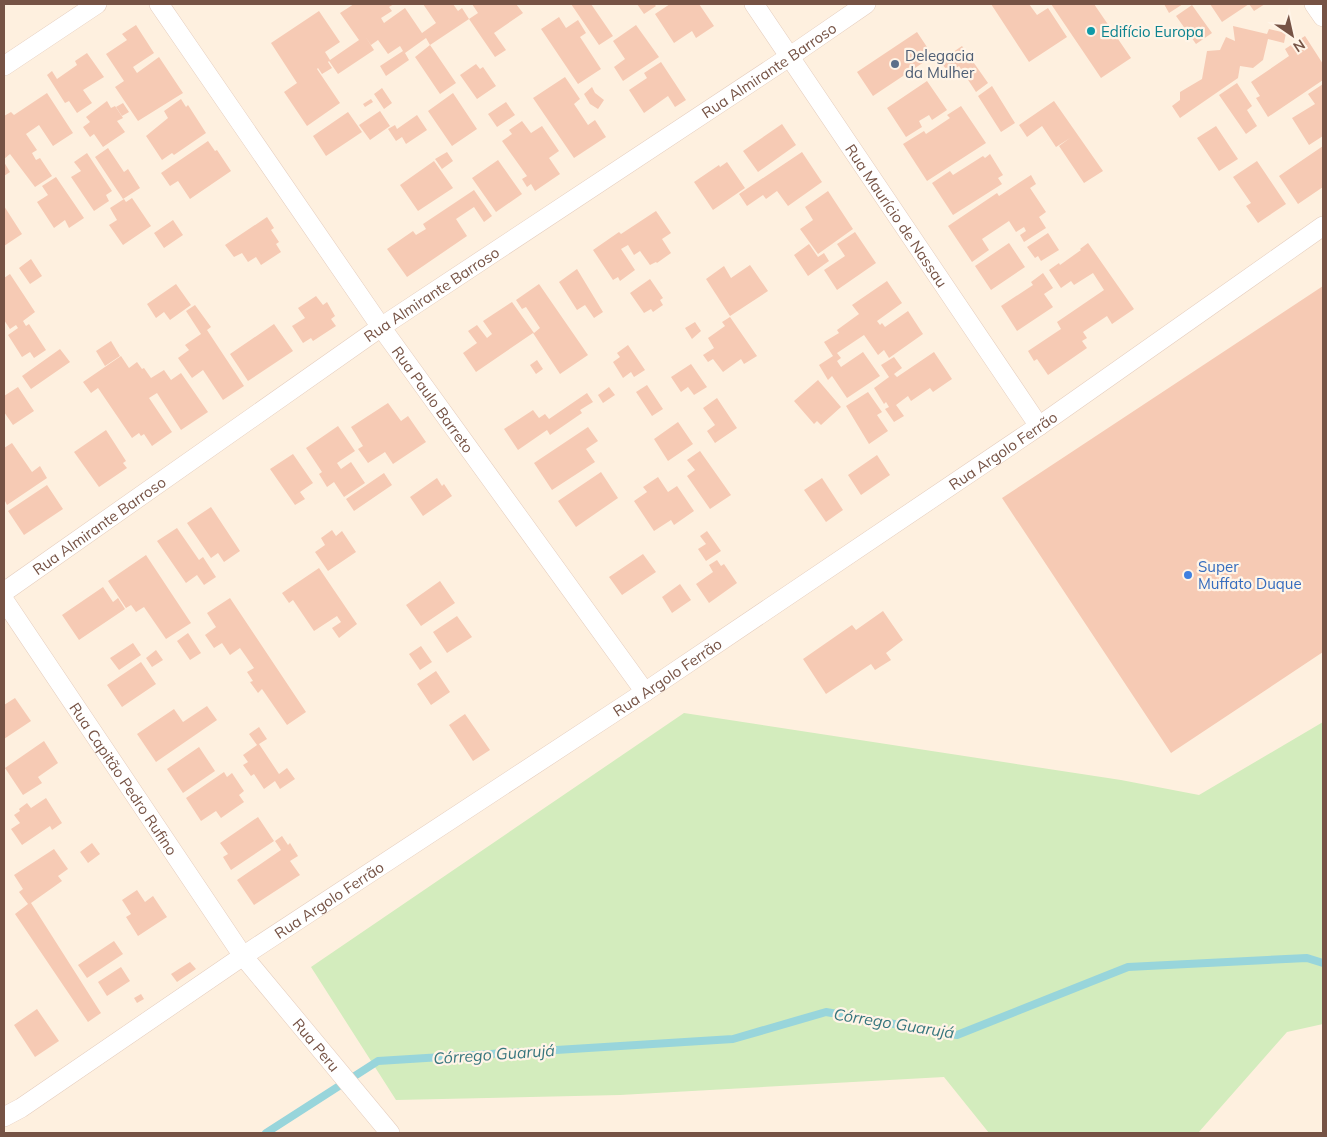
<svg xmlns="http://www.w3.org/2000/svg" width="1327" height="1137" viewBox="0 0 1327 1137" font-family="Mulish,sans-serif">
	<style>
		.green { fill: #d3ecbd }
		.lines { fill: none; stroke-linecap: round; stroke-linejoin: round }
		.stream { stroke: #98d5db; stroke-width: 8 }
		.building { fill: #f6cab4 }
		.street-casing { stroke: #e5cdbe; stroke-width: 20 }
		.street { stroke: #fff; stroke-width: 19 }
		.culture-dot { fill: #0f9aa8; stroke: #fff4e7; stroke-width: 2 }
		.service-dot { fill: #5c6f8a; stroke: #fff4e7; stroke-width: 2 }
		.shop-dot { fill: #3f7fe0; stroke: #fff4e7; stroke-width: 2 }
		.labels { text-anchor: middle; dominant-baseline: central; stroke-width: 4.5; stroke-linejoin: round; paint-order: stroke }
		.culture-label { font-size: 15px; fill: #0d838f; stroke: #fff4e7; text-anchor: start }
		.service-label { font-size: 15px; fill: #4e5e75; stroke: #fff4e7; text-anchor: start }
		.street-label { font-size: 15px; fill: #765345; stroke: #fff4e7 }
		.shop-label { font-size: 15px; fill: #366cbe; stroke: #fff4e7; text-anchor: start }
		.water-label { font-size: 16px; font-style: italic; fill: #37767e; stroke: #fff4e7 }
	</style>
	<rect width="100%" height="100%" fill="#fef0df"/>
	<path class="green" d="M 684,713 L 1121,780 L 1199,795 L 1323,722 L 1323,1024 L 1287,1032 L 1198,1133 L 989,1133 L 944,1077 L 620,1095 L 396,1100 L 311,967 Z"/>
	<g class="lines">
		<path class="stream" d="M 266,1133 L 378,1061 L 733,1039 L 826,1012 L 957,1035 L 1128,967 L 1307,958 L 1323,963"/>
	</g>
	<path class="building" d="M 354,4 L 394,4 L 389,7 L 392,11 L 381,18 L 384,23 L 405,8 L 422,33 L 436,23 L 423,4 L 453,4 L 458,11 L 462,8 L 469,19 L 430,45 L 426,38 L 405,53 L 409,60 L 386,76 L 380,66 L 403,51 L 400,46 L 388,54 L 378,40 L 371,45 L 365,36 L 374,50 L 338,74 L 329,61 L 328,62 L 332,68 L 322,74 L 318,68 L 317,69 L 340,103 L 307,126 L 284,92 L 297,83 L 271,43 L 319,11 L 340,42 L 325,52 L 330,60 L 359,40 L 340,13 Z
		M 472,4 L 516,4 L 523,13 L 494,33 L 506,50 L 495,57 L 469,19 L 478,13 Z
		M 571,4 L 591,4 L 613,36 L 599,45 Z
		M 637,4 L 654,4 L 656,6 L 644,14 Z
		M 670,4 L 699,4 L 714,26 L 696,38 L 692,31 L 674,43 L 655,14 Z
		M 991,4 L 1029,4 L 1037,15 L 1048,8 L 1067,37 L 1029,62 Z
		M 1051,4 L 1094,4 L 1131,58 L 1101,78 Z
		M 1164,4 L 1183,4 L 1169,13 Z
		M 1210,4 L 1265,4 L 1254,11 L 1249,4 L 1222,22 Z
		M 1192,5 L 1212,33 L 1196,44 L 1176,16 Z
		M 559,17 L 566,28 L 578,20 L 586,33 L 580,37 L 601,69 L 578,84 L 541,29 Z
		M 136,25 L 154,53 L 133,67 L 137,73 L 159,57 L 183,93 L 138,121 L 115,87 L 124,81 L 106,54 L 127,40 L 122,34 Z
		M 636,25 L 659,57 L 623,81 L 614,67 L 625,59 L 613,41 Z
		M 1233,26 L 1267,34 L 1269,29 L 1286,33 L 1284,43 L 1268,39 L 1263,60 L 1253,68 L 1240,66 L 1238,78 L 1180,118 L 1172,106 L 1180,100 L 1180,92 L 1202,79 L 1207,51 L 1220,50 L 1226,37 L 1235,41 Z
		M 917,32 L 933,56 L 873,96 L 857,72 Z
		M 1305,36 L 1323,64 L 1323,80 L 1268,117 L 1256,98 L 1260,96 L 1251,82 L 1289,56 L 1285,49 Z
		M 430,45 L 456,83 L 440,94 L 415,57 Z
		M 962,46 L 988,83 L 976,92 L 959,66 L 949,73 L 940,61 Z
		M 87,53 L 104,77 L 83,90 L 92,103 L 77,113 L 69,101 L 65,103 L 47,75 L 52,71 L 57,79 L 77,65 L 75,61 Z
		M 661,62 L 686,100 L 675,107 L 668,96 L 644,113 L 629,90 L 647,78 L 644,73 Z
		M 476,64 L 480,69 L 483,67 L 496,86 L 477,99 L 460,75 Z
		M 565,77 L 580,99 L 574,104 L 588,125 L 595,120 L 606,137 L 574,158 L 533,98 Z
		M 927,81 L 947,110 L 932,120 L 929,115 L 919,121 L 922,127 L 906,137 L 887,108 Z
		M 1237,83 L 1252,106 L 1247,110 L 1257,126 L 1246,134 L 1219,95 Z
		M 1323,84 L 1323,136 L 1309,145 L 1292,118 L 1315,104 L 1308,94 Z
		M 992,86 L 1015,123 L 1001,132 L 978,96 Z
		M 592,87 L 595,93 L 604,100 L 598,109 L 590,104 L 584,94 Z
		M 382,88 L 392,103 L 384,109 L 374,94 Z
		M 47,93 L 73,133 L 53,146 L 39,125 L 26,134 L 37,150 L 32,153 L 36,160 L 40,158 L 52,176 L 35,187 L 10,154 L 4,159 L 4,116 L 11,112 L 14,115 Z
		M 453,93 L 477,129 L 452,146 L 428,111 Z
		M 181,99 L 186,107 L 188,105 L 206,133 L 174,155 L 172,153 L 162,160 L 146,136 L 168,118 L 164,111 Z
		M 371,99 L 373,102 L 365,107 L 363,104 Z
		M 107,101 L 111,108 L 115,106 L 123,118 L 117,121 L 125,132 L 103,147 L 94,134 L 90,137 L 83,127 L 90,122 L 86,117 Z
		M 1054,101 L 1103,171 L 1084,183 L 1059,146 L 1070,138 L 1056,147 L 1042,126 L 1027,137 L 1019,125 Z
		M 506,102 L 515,115 L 497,127 L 488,114 Z
		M 123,103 L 129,112 L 122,116 L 116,107 Z
		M 961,106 L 986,143 L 927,181 L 903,144 L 924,131 L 926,134 L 950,118 L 947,115 Z
		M 380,111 L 390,126 L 370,140 L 359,125 Z
		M 348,112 L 362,132 L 326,156 L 313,136 Z
		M 417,115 L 427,130 L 406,144 L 402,137 L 396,141 L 388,129 L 395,125 L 397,129 Z
		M 522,121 L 531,133 L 542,126 L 559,151 L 549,158 L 560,174 L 535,191 L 531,184 L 527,187 L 522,179 L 527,176 L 502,141 L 512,134 L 509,130 Z
		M 782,124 L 796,145 L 758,172 L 743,151 Z
		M 1216,126 L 1238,159 L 1219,171 L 1197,138 Z
		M 208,141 L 215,151 L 217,150 L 231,171 L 190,199 L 178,181 L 170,186 L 161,173 Z
		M 1323,146 L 1323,187 L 1298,204 L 1279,176 Z
		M 108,148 L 124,172 L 128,169 L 140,188 L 123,199 L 95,157 Z
		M 447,152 L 453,161 L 442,169 L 435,159 Z
		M 802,152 L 822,182 L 788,206 L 777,191 L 766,199 L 763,195 L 747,206 L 739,194 Z
		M 87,153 L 112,191 L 106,195 L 109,201 L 94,211 L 71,177 L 81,171 L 74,162 Z
		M 990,154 L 1003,175 L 998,178 L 1002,184 L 953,215 L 932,183 L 950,171 L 953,175 L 983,156 L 985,158 Z
		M 498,160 L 522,194 L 496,212 L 472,178 Z
		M 434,161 L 453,188 L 418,211 L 400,185 Z
		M 1257,161 L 1286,204 L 1258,223 L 1246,206 L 1251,203 L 1233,177 Z
		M 4,162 L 10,172 L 4,176 Z
		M 727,162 L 745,188 L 713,210 L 694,182 L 719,165 L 720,167 Z
		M 1031,175 L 1036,184 L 1030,188 L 1046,212 L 1039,217 L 1046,228 L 1024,242 L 1020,235 L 1026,231 L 1024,227 L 1016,232 L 1009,221 L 982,239 L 989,250 L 972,262 L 948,226 L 997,193 L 999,196 Z
		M 56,177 L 84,218 L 69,228 L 65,220 L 54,228 L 37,202 L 48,195 L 42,186 Z
		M 474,190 L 492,216 L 484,222 L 474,207 L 456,219 L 467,236 L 407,277 L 387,249 L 413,231 L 416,235 L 426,229 L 423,224 Z
		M 828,191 L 853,229 L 818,254 L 800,229 L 813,220 L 805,207 Z
		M 132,198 L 151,226 L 123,245 L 109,225 L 117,220 L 110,208 L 124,199 L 126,202 Z
		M 4,206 L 22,234 L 4,246 Z
		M 656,211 L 671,233 L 662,239 L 671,253 L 657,263 L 656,262 L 650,265 L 640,251 L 634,255 L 628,245 L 621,249 L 635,270 L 620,281 L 618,277 L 613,280 L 593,250 L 619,232 L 621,234 Z
		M 267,217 L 274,228 L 271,230 L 279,242 L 276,244 L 281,252 L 261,265 L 256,257 L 248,262 L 242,253 L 234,257 L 225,245 Z
		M 173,220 L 183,235 L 164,248 L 154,233 Z
		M 855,232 L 876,263 L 837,290 L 824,270 L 845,256 L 837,244 Z
		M 1048,233 L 1059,250 L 1041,261 L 1038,256 L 1035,258 L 1027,247 Z
		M 1009,243 L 1025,267 L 991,290 L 975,266 Z
		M 1088,243 L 1134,309 L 1112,324 L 1107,316 L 1083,332 L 1087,338 L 1082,341 L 1087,348 L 1048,375 L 1037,359 L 1034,361 L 1028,351 L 1061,329 L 1057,322 L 1104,290 L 1093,273 L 1074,285 L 1071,281 L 1061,288 L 1049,270 L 1059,263 L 1060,265 L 1081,250 L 1080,249 Z
		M 809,244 L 818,257 L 824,253 L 829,261 L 808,276 L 794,255 Z
		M 31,259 L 42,276 L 30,284 L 19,268 Z
		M 750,265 L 768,291 L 730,316 L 706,279 L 724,266 L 731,278 Z
		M 577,269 L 603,312 L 594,318 L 585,305 L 577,310 L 559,282 Z
		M 1043,273 L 1053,288 L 1044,294 L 1053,307 L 1017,331 L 1001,306 L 1033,285 L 1031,282 Z
		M 10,274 L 35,312 L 23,321 L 26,326 L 29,324 L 46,350 L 34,358 L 30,352 L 22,357 L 8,335 L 18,328 L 16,325 L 10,329 L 4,320 L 4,278 Z
		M 650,279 L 663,298 L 660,300 L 663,305 L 653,312 L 651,309 L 644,313 L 630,293 Z
		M 887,281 L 902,303 L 877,321 L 880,325 L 882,323 L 885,327 L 908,311 L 923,334 L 889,358 L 884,350 L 878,355 L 864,335 L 837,353 L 841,358 L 837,361 L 841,367 L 863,352 L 880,376 L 847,398 L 832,376 L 828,380 L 819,365 L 833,356 L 824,342 L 839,333 L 837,330 L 859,314 L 852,305 Z
		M 176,284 L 191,305 L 170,320 L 164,312 L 156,318 L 147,304 Z
		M 539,284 L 588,355 L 560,374 L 533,333 L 476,372 L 463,353 L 477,343 L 468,331 L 477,325 L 487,338 L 492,334 L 483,321 L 512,302 L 534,333 L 540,328 L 526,307 L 522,309 L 516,300 Z
		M 1323,286 L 1323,652 L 1171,753 L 1002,498 Z
		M 316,296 L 323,305 L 327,302 L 335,316 L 331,319 L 336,326 L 313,341 L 311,338 L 303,343 L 292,326 L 305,318 L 298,308 Z
		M 195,305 L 211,327 L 207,330 L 244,386 L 223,400 L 203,370 L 192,378 L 178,358 L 189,350 L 185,345 L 201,334 L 186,311 Z
		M 730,317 L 757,356 L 744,364 L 741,359 L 723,372 L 713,359 L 708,362 L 703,355 L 714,348 L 708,338 L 725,326 L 722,322 Z
		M 695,322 L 701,331 L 692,339 L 685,328 Z
		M 274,324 L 293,351 L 248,381 L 230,354 Z
		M 111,341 L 120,356 L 105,366 L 96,351 Z
		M 628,345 L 645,370 L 634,377 L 631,372 L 623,378 L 613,362 L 620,357 L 617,353 Z
		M 60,349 L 70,362 L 31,389 L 22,376 Z
		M 934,352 L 952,379 L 933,392 L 930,388 L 911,401 L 908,396 L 896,405 L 904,416 L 894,422 L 885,409 L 889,407 L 886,402 L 884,404 L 874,388 L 889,377 L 881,365 L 894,357 L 902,368 L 894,374 L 897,377 Z
		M 121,356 L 129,368 L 137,362 L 142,369 L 144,368 L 151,378 L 164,370 L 171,380 L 181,373 L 208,412 L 181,430 L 157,393 L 149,398 L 172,432 L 152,446 L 144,434 L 141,436 L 139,433 L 132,438 L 98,388 L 91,393 L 83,382 Z
		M 537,360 L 543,369 L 536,374 L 530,365 Z
		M 691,364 L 707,387 L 694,395 L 688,387 L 681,392 L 671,377 Z
		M 818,380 L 841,407 L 821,425 L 817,421 L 814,424 L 794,401 Z
		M 647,385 L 663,409 L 652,416 L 636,392 Z
		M 18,387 L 34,411 L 13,425 L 4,412 L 4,396 Z
		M 609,387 L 615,395 L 603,403 L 598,395 Z
		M 868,392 L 882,412 L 877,415 L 888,431 L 869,444 L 846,406 Z
		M 587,393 L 593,402 L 580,410 L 582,413 L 550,435 L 547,430 L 518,450 L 504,429 L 533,410 L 539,418 L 545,414 L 549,419 Z
		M 717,398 L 737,428 L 715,443 L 707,431 L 715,425 L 703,408 Z
		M 388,403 L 401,421 L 408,416 L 426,442 L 393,464 L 385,452 L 368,463 L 358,449 L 363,446 L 351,427 Z
		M 678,422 L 693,444 L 668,461 L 654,439 Z
		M 338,426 L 355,451 L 337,463 L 341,469 L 351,462 L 365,483 L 344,497 L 334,482 L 327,487 L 319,474 L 322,472 L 306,448 Z
		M 588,427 L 598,441 L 586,449 L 595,462 L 552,490 L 534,463 Z
		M 106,430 L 126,461 L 123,463 L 127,468 L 99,487 L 74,452 Z
		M 12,443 L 32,472 L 40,466 L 47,478 L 7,505 L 4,499 L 4,448 Z
		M 700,451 L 731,495 L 710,509 L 687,476 L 695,470 L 687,460 Z
		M 293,454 L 313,483 L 300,492 L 305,499 L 295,505 L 270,469 Z
		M 877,455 L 890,475 L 861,495 L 848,475 Z
		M 601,472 L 618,498 L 576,527 L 558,501 Z
		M 384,473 L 392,485 L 354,511 L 346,499 Z
		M 658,477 L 668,492 L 677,486 L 694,511 L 674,525 L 671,520 L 654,531 L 634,501 L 647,492 L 643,487 Z
		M 437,478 L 442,486 L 444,484 L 452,496 L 423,516 L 410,497 Z
		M 822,478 L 843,510 L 826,522 L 804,490 Z
		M 47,485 L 63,509 L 24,535 L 8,511 Z
		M 211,507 L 240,551 L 224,562 L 218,553 L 211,558 L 187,523 Z
		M 177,528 L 199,560 L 203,557 L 216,577 L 204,585 L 197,575 L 186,583 L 157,541 Z
		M 332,530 L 336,536 L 342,531 L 356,552 L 328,571 L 315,552 L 325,545 L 321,538 Z
		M 707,531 L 721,551 L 706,561 L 698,549 L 706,544 L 700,536 Z
		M 643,554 L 656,572 L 622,595 L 609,577 Z
		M 146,555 L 191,623 L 166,639 L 144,607 L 136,612 L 131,605 L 126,608 L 108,581 Z
		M 717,560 L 721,566 L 724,564 L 737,583 L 709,603 L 696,584 L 713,572 L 709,565 Z
		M 319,568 L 357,624 L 339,638 L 332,628 L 341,622 L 337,616 L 314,631 L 293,600 L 289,603 L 282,593 Z
		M 440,581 L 455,603 L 421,626 L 406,605 Z
		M 680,584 L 691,600 L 672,613 L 662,597 Z
		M 103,587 L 113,602 L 118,598 L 125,609 L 79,640 L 62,615 Z
		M 230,598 L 306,712 L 287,725 L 262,689 L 258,693 L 250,682 L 253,681 L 247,672 L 254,668 L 240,648 L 230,655 L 222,643 L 214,648 L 205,635 L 216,627 L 207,613 Z
		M 883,611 L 903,640 L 886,653 L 891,660 L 875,670 L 871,664 L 826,694 L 803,659 L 852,625 L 856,630 Z
		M 457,616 L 472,637 L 447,653 L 433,632 Z
		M 188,633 L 201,653 L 190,660 L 177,641 Z
		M 133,643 L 141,655 L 119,670 L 110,658 Z
		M 421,646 L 432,662 L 420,670 L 409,654 Z
		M 156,650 L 163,660 L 152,667 L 146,658 Z
		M 141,662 L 156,684 L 122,707 L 107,685 Z
		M 436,671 L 450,692 L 431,705 L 417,684 Z
		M 15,698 L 31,721 L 4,739 L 4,705 Z
		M 207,706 L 217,720 L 156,762 L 137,734 L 174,709 L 183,722 Z
		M 465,714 L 490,750 L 473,761 L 449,725 Z
		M 259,727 L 267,739 L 259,744 L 279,774 L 287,768 L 295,779 L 280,789 L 275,781 L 264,789 L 254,774 L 251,776 L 243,765 L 248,762 L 243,755 L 257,745 L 249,734 Z
		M 44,741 L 58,763 L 38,777 L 42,783 L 23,795 L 5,768 Z
		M 199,747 L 215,771 L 183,793 L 167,769 Z
		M 224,772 L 227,777 L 232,773 L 244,791 L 239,795 L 244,802 L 221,818 L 216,811 L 201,821 L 186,798 Z
		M 46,798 L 62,823 L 52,830 L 50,826 L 22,845 L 11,829 L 20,823 L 14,815 L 20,811 L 19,809 L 27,803 L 31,808 Z
		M 258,817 L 274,841 L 231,870 L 223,857 L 228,854 L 220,843 Z
		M 282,836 L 288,845 L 290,843 L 298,856 L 290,861 L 300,875 L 254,905 L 237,880 L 281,850 L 275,841 Z
		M 92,843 L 100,854 L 88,863 L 80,852 Z
		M 54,849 L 68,869 L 58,876 L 62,881 L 31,903 L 101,1013 L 88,1022 L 15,914 L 28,904 L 19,892 L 23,889 L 14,875 Z
		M 137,890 L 145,902 L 153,896 L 167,917 L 138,936 L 126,917 L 131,914 L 122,900 Z
		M 114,941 L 123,954 L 87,978 L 78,965 Z
		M 190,962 L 196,969 L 177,982 L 171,974 Z
		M 121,967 L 130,981 L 107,996 L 98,982 Z
		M 141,994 L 144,999 L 137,1003 L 134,998 Z
		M 37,1009 L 59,1041 L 35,1057 L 14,1025 Z"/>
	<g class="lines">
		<g class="street-casing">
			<g id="street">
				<path id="s1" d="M 159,4 L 381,327 L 645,692"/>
				<path id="s2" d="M 754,4 L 1039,426"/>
				<path d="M 1314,4 L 1323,17"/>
				<path d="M 4,66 L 97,4"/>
				<path id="s3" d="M 4,592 L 381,327 L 789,57 L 866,4"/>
				<path id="s4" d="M 4,600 L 243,956 L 390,1133"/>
				<path id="s5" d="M 4,1117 L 21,1108 L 243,956 L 645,692 L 1039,426 L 1323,226"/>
			</g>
		</g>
		<use href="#street" class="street"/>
	</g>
	<circle class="culture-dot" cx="1091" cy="31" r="5"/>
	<circle class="service-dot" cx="895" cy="64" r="5"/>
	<circle class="shop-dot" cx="1188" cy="575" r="5"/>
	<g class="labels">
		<g class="culture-label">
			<text x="1101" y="31">Edifício Europa</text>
		</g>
		<g class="service-label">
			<text x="905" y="55">Delegacia<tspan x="905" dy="17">da Mulher</tspan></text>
		</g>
		<g class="street-label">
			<text stroke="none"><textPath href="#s3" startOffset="926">Rua Almirante Barroso</textPath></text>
			<text stroke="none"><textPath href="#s2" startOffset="255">Rua Maurício de Nassau</textPath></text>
			<text stroke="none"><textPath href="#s3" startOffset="521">Rua Almirante Barroso</textPath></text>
			<text stroke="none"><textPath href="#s1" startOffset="481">Rua Paulo Barreto</textPath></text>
			<text stroke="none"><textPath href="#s5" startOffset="1201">Rua Argolo Ferrão</textPath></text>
			<text stroke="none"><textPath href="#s3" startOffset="116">Rua Almirante Barroso</textPath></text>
			<text stroke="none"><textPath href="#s5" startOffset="796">Rua Argolo Ferrão</textPath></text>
			<text stroke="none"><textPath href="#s4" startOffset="215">Rua Capitão Pedro Rufino</textPath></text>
			<text stroke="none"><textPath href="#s5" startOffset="391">Rua Argolo Ferrão</textPath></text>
			<text stroke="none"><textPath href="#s4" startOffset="544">Rua Peru</textPath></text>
		</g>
		<g class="shop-label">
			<text x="1198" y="566">Super<tspan x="1198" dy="17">Muffato Duque</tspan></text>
		</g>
		<g class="water-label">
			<text transform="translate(894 1023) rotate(9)">Córrego Guarujá</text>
			<text transform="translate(494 1054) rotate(-4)">Córrego Guarujá</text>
		</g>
	</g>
	<rect width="1327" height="1137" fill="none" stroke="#765345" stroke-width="10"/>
	<g transform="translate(1292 35) rotate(146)" stroke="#fff4e7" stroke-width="4" paint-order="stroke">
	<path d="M0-4L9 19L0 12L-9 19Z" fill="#765345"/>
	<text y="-8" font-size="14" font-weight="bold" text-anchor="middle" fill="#765345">N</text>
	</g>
</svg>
